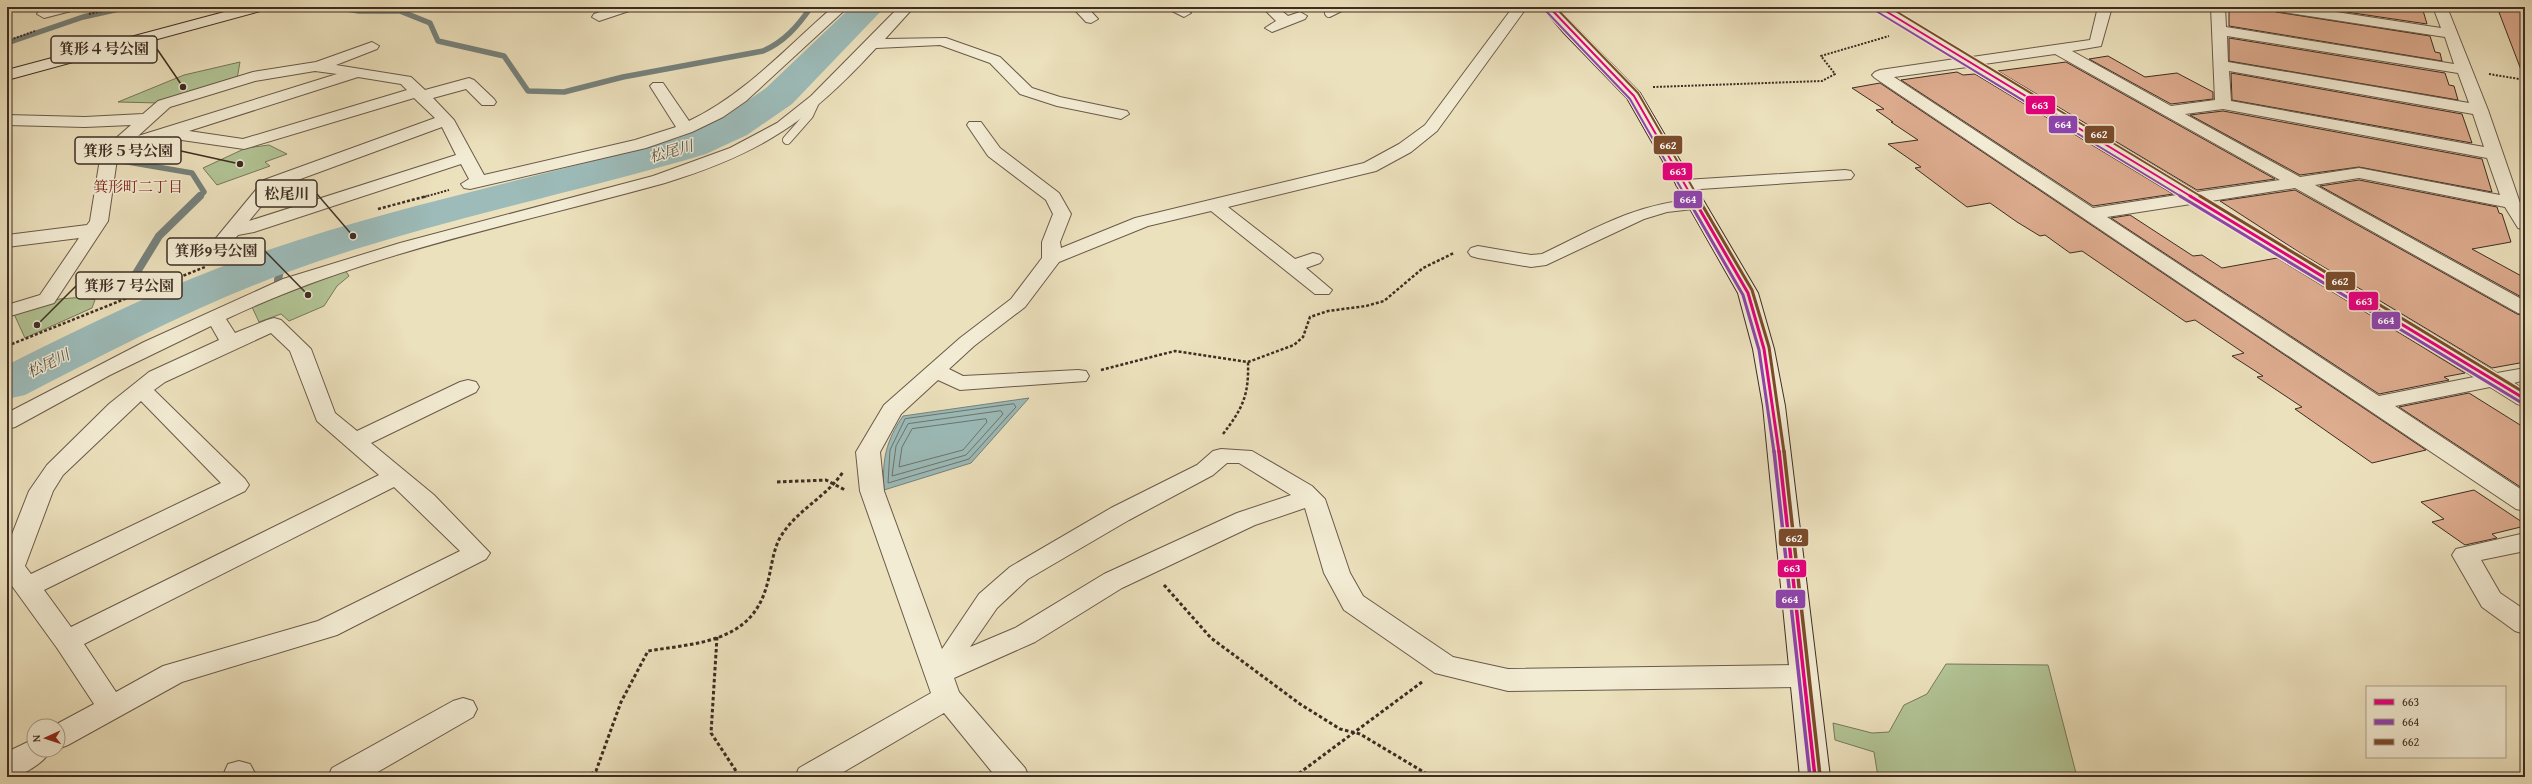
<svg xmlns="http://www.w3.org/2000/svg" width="2532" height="784" viewBox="0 0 2532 784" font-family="'Gentium Book Plus','Noto Serif JP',serif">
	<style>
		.green { fill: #b2c495; stroke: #78785c }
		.water { fill: #9cbbb9; stroke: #76827d }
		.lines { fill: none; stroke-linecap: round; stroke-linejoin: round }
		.shore { stroke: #6d746e; stroke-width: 1 }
		.stream-far1 { stroke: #76827d; stroke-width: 5.5 }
		.stream { stroke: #76827d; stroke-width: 8 }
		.river { fill: #9cbbb9; fill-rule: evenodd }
		.building { fill: #deac8f; stroke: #3e2d23 }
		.service-casing { stroke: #6a5a4a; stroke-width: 10 }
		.minor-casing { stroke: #6a5a4a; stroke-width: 2 }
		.secondary-casing { stroke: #3e2d23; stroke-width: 2 }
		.path-far2 { stroke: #3e2d23; stroke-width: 2; stroke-dasharray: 2 1.5; stroke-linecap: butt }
		.path-far1 { stroke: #3e2d23; stroke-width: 2.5; stroke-dasharray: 3 2; stroke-linecap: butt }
		.path { stroke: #3e2d23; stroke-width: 3; stroke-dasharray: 3.5 2.5; stroke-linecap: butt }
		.service { stroke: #f3ecd4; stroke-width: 8 }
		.minor { fill: #f3ecd4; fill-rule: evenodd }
		.secondary { fill: #f3ecd4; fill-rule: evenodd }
		.bus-1-far2-casing { stroke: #f3ecd4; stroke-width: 4 }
		.bus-1-far1-casing { stroke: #f3ecd4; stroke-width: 6 }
		.bus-1-casing { stroke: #f3ecd4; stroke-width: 6 }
		.bus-2-far2-casing { stroke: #f3ecd4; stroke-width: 4 }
		.bus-2-far1-casing { stroke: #f3ecd4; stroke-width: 6 }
		.bus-2-casing { stroke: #f3ecd4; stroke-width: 6 }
		.bus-3-far2-casing { stroke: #f3ecd4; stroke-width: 4 }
		.bus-3-far1-casing { stroke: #f3ecd4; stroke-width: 6 }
		.bus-3-casing { stroke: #f3ecd4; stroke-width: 6 }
		.bus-1-far2 { stroke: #e5007d; stroke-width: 2 }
		.bus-1-far1 { stroke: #e5007d; stroke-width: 3 }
		.bus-1 { stroke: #e5007d; stroke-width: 3.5 }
		.bus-2-far2 { stroke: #8e44ad; stroke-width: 2 }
		.bus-2-far1 { stroke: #8e44ad; stroke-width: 3 }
		.bus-2 { stroke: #8e44ad; stroke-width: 3.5 }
		.bus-3-far2 { stroke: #7a4b2a; stroke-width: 2 }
		.bus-3-far1 { stroke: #7a4b2a; stroke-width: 3 }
		.bus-3 { stroke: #7a4b2a; stroke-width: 3.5 }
		.labels { text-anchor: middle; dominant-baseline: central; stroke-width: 3; stroke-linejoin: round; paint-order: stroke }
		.water-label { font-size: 15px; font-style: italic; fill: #565048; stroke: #f3ecd4 }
		.neighbourhood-label { font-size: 15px; fill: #7a1f14; stroke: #f3ecd4 }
		.leader { fill: none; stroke: #3e2d23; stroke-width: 1.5 }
		.callout-dot { fill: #3e2d23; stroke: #f3ecd4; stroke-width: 1.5 }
		.callout { fill: #f3ecd4; stroke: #3e2d23; stroke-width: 1.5 }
		.callout-label { font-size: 15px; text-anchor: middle; font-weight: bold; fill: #3e2d23 }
		.line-badge { stroke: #f3ecd4; stroke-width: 1.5 }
		.badge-label { font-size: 11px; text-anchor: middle; font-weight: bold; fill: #fff }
	</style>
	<rect width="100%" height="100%" fill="#ece1bd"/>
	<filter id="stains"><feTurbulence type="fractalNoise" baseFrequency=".005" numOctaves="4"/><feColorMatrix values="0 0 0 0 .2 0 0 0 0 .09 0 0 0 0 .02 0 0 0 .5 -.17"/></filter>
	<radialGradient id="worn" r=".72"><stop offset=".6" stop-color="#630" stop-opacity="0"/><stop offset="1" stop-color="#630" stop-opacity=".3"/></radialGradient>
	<path class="green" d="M 240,62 L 237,79 L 160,103 L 118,102 L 184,75 Z
		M 269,145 L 287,154 L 265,162 L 270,166 L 217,185 L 203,168 L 246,148 Z
		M 345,270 L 349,276 L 337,286 L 324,306 L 289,321 L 281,314 L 259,322 L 252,307 Z
		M 86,297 L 95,300 L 92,308 L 25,338 L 14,314 L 59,299 Z
		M 1946,664 L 2048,665 L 2077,777 L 1878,777 L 1874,752 L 1835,740 L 1833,723 L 1872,733 L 1889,732 L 1904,705 L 1927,694 Z"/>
	<path class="water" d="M 1029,398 L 971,463 L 884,490 C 882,459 886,441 903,416 Z"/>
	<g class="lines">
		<path class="shore" d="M 1014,404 L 1016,407 L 969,459 L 888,483 L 890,450 L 905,419 Z
			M 1001,411 L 1003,414 L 966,455 L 892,476 L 896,446 L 908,424 Z
			M 986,419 L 987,422 L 963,450 L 899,467 L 902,447 L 912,429 Z"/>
		<path class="stream-far1" d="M 334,7 L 359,11 L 400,11 L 430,23 L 438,41 L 504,56 L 528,91 L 564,92 L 623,77 L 763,51 C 784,42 798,26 811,7
			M 7,43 L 83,17 L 128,7
			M 122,161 L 192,173 L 204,192 L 199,197"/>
		<path class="stream" d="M 278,280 L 282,259
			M 129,285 L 159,236 L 200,196"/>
		<path class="river" d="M 851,7 L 885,7 L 792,104 L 747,135 L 706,154 C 571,194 432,221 299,268 C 204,302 114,349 25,395 L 7,399 L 7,365 C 92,323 178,280 268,250 C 402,204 542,177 678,138 L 721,119 L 766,88 Z"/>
	</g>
	<path class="building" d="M 2229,7 L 2268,7 L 2276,12 L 2430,36 L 2435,52 L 2440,53 L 2442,61 L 2229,26 Z
		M 2313,7 L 2422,7 L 2427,24 Z
		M 2497,7 L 2525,7 L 2525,74 L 2523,75 Z
		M 2229,38 L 2445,73 L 2449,85 L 2454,86 L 2458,100 L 2229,61 Z
		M 2108,56 L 2145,77 L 2177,73 L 2213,92 L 2213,99 L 2171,104 L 2089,59 Z
		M 2066,62 L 2275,179 L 2197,190 L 1998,71 Z
		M 1957,72 L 1963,75 L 1975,74 L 2173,194 L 2093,206 L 1901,80 Z
		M 2231,73 L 2462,114 L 2472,143 L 2232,100 Z
		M 1880,83 L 2426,450 L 2372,463 L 2295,409 L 2302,407 L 2257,377 L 2263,376 L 2232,356 L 2244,353 L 2195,320 L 2186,322 L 2082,251 L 2070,253 L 2045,235 L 2040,236 L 2017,222 L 1990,203 L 1967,207 L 1915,168 L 1921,167 L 1888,144 L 1918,140 L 1891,122 L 1893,122 L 1876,110 L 1884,109 L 1852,88 Z
		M 2223,111 L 2482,159 L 2492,192 L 2359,167 L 2300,175 L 2190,115 Z
		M 2359,180 L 2497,207 L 2499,213 L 2502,214 L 2511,242 L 2472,249 L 2525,278 L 2525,299 L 2320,186 Z
		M 2295,190 L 2517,314 L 2525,316 L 2525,362 L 2492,368 L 2302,254 L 2220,201 Z
		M 2130,215 L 2193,256 L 2202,255 L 2222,268 L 2277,258 L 2465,373 L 2444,377 L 2449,380 L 2379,394 L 2111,218 Z
		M 2469,393 L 2525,428 L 2525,490 L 2399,407 Z
		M 2474,490 L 2525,524 L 2525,526 L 2492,534 L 2497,538 L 2465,545 L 2432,522 L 2444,519 L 2421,502 Z"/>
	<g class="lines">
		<g class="service-casing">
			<path id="service" d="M 1329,13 L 1341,7
				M 787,140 L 809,115 L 815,102"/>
		</g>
		<g class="minor-casing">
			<path id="minor" d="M 54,7 L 77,7 L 75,10 L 44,18 L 37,14 L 39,11 Z
				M 614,7 L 634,7 L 632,10 L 599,21 L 592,17 L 594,14 Z
				M 833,7 L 848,7 L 746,101 L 723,117 L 692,132 L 646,148 L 470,189 L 464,188 L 461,184 L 469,179 L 461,164 L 254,232 L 238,235 C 229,245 224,257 209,253 L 207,249 L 264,180 L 435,118 L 414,98 L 244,149 L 168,138 L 137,147 L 126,148 L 117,159 L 108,221 L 54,303 L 7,317 L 7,305 L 40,295 L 79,238 L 7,247 L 7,235 L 87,225 L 90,221 L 100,159 L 115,139 L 131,125 L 85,127 L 7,125 L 7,115 L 85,117 L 143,114 L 158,101 L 253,72 L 316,62 L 372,42 L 379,46 L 377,49 L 336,65 L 411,77 L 425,90 L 469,78 L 474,80 L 494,99 L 496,102 L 494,105 L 482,105 L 466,89 L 433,98 L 454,120 L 484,175 L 635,140 L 676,127 L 650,86 L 653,83 L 663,83 L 689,121 C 744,95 787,47 833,7 ZM 315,71 L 337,74 L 138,136 L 170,107 L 255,81 ZM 358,77 L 401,84 L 407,90 L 243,139 L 189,131 ZM 442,127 L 456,155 L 249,221 L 276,188 Z
				M 899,7 L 914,7 L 885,39 L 946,38 L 1000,57 L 1032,88 L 1060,97 L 1127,111 L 1129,114 L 1121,119 L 1057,106 L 1020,94 L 990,63 L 940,45 L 876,48 C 808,122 762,153 665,183 C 518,224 365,253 226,319 L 235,333 L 267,320 L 274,318 L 281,320 L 311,349 L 335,413 L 357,431 L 460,382 L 468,380 L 476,382 L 479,387 L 476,392 L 371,443 L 434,495 L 490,553 L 486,559 L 337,635 L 182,682 L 68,745 L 58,749 L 58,726 L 53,726 L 94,704 L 57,648 L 7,579 L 7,547 L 29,491 L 47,465 L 109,404 L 149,372 L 219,340 L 211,326 L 110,375 L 15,427 L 7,429 L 7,413 L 144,342 L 283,279 L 400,243 L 653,176 L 730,148 L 777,123 L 811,96 ZM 271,333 L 290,351 L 317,421 L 379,475 L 71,627 L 44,590 L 245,491 L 249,485 L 245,479 L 154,390 L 165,382 ZM 141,401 L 221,483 L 31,574 L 25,566 L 53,491 L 63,475 ZM 394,487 L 460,551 L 318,621 L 163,666 L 116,692 L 84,644 Z
				M 1072,7 L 1087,7 L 1098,19 L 1091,23 L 1086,22 Z
				M 1164,7 L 1182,7 L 1191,13 L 1184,17 Z
				M 1262,7 L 1277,7 L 1288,16 L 1300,12 L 1307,16 L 1305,19 L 1272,32 L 1265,28 L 1276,21 Z
				M 1513,7 L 1527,7 L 1437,131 L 1411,152 L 1376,171 L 1228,207 L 1295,259 L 1313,253 L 1320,255 L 1323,259 L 1320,263 L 1306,268 L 1332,290 L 1329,294 L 1315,294 L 1211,211 L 1148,226 L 1059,262 L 1025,307 L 974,346 L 949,369 L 963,376 L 1078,370 L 1086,371 L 1089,376 L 1086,381 L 960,390 L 938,380 L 901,414 L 880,452 L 884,491 L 942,649 L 979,594 L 1010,567 L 1111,508 L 1197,465 L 1213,451 L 1221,449 L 1252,451 L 1312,486 L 1325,499 L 1350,573 L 1363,596 L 1453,657 L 1508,669 L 1802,665 L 1812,668 L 1816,676 L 1812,684 L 1802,687 L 1508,691 L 1435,673 L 1344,610 L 1324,573 L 1305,508 L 1255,525 L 1122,588 L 1035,642 L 954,678 L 959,692 L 1025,768 L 1029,777 L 996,777 L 944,713 L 835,777 L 795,777 L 799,768 L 931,693 L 860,491 L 856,452 L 884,405 L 960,338 L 1011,299 L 1042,258 L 1042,242 L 1053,214 L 1046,200 L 988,156 L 967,125 L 969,122 L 981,122 L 1000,148 L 1059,193 L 1071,214 L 1060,242 L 1061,248 L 1135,218 L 1364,163 L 1399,144 L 1425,125 ZM 1227,463 L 1239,463 L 1291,495 L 1237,513 L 1104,574 L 1015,628 L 970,647 L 997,608 L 1028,579 L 1129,520 L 1213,475 Z
				M 1872,7 L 1889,7 L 1972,57 L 2090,40 L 2098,7 L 2112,7 L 2101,46 L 2072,51 L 2171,106 L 2215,100 L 2211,7 L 2225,7 L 2226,27 L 2454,64 L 2445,37 L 2276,11 L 2269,7 L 2303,7 L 2441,28 L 2433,7 L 2447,7 L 2488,110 L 2520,203 L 2525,210 L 2525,230 L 2518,228 L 2505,207 L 2359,178 L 2315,185 L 2525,301 L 2525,315 L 2518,313 L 2295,188 L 2211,201 L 2497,373 L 2525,368 L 2525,380 L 2514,383 L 2525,390 L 2525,406 L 2517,404 L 2490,387 L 2395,406 L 2525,492 L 2525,511 L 2516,509 L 1875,78 L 1872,75 L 1875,72 L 1880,70 L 1955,59 ZM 2227,36 L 2458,73 L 2469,103 L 2228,62 ZM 2055,54 L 2280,180 L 2197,192 L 1984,64 ZM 1967,67 L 2177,195 L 2093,208 L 1894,77 ZM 2229,71 L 2473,114 L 2484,147 L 2231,101 ZM 2223,109 L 2487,158 L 2500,195 L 2359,168 L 2300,177 L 2185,114 ZM 2191,204 L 2474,377 L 2379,396 L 2107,217 Z
				M 1845,170 L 1851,171 L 1854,175 L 1851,179 L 1685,190 L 1679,189 L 1676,185 L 1679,181 L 1685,180 Z
				M 1696,199 L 1702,200 L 1705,204 L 1702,208 L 1667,212 L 1644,219 L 1546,265 L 1531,267 L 1478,258 L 1471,256 L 1468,252 L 1471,248 L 1478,246 L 1531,255 L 1542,254 C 1596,228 1635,204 1696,199 Z
				M 2525,533 L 2525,551 L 2481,560 L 2500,593 L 2525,610 L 2525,634 L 2515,631 L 2482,607 L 2452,555 L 2456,549 Z
				M 463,698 L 473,701 L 477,709 L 473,717 L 369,777 L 328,777 L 332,768 L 453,701 Z
				M 34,739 L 34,750 L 51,750 C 44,763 22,777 7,777 L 7,752 Z
				M 239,761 L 250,764 L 257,777 L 226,777 L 224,773 L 228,764 Z"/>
		</g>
		<g class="secondary-casing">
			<path id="secondary" d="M 243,7 L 266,7 L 264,10 L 7,80 L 7,70 Z
				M 1542,7 L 1556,7 L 1640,93 L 1758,293 L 1774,349 L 1785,406 L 1830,777 L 1800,777 L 1763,406 L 1753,349 L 1738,293 L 1627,98 L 1564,33 Z"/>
		</g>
		<path class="path-far2" d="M 89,14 L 122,7
			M 7,41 L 35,31
			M 2489,74 L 2525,80
			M 1653,87 L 1822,81 L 1835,74 L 1821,56 L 1889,36
			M 424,197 L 449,190"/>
		<path class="path-far1" d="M 378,209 L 427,196
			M 7,346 L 205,267
			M 1101,370 L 1175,351 L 1248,362 L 1294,345 L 1303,337 L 1310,317 L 1328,311 L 1366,306 L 1384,301 L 1423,268 L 1454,253
			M 1223,434 C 1243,408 1249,395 1248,362"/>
		<path class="path" d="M 777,482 L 826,480 L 845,490
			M 1164,585 L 1211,638 L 1300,704 L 1340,729 L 1360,734 L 1432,777
			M 717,637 L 711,733 L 740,777
			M 585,777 L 596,771 L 621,702 L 648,651 C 696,643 750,643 766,588 C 772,570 772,548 783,533 C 799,509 827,496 843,472
			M 1294,777 L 1422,682"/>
		<use href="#service" class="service"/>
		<use href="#minor" class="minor"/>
		<use href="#secondary" class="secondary"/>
		<g class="bus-1-far2-casing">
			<path id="bus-1-far2" d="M 1549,7 L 1634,96 L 1692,197
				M 1879,7 L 2192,197"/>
		</g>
		<g class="bus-1-far1-casing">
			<path id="bus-1-far1" d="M 1692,196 L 1748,293 L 1764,349 L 1779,452
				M 2190,196 L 2525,399"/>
		</g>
		<g class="bus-1-casing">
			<path id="bus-1" d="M 1779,451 L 1815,777"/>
		</g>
		<g class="bus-2-far2-casing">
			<path id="bus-2-far2" d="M 1545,10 L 1630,99 L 1686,197
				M 1876,11 L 2182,197"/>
		</g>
		<g class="bus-2-far1-casing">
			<path id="bus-2-far1" d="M 1686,196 L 1743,295 L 1759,350 L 1774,452
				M 2180,196 L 2522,403"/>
		</g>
		<g class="bus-2-casing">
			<path id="bus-2" d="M 1774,451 L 1810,777"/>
		</g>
		<g class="bus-3-far2-casing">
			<path id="bus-3-far2" d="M 1555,7 L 1638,93 L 1698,197
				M 1889,7 L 2202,197"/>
		</g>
		<g class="bus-3-far1-casing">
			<path id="bus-3-far1" d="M 1697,196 L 1752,290 L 1769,347 L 1784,452
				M 2200,196 L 2525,393"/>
		</g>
		<g class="bus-3-casing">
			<path id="bus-3" d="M 1784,451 L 1820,776"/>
		</g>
		<use href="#bus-1-far2" class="bus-1-far2"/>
		<use href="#bus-1-far1" class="bus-1-far1"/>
		<use href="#bus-1" class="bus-1"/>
		<use href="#bus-2-far2" class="bus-2-far2"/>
		<use href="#bus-2-far1" class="bus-2-far1"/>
		<use href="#bus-2" class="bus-2"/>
		<use href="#bus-3-far2" class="bus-3-far2"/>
		<use href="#bus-3-far1" class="bus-3-far1"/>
		<use href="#bus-3" class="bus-3"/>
	</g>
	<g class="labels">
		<g class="water-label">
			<text transform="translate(671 151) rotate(-16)">松尾川</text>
			<text transform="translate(48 363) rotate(-26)">松尾川</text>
		</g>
		<g class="neighbourhood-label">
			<text x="138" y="186">箕形町二丁目</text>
		</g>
	</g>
	<path class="leader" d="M183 87L157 49M240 164L181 151M353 236L317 194M308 295L265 251M37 325L76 286"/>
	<g class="callout-dot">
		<circle cx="183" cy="87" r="4"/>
		<circle cx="240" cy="164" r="4"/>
		<circle cx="353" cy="236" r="4"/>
		<circle cx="308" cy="295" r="4"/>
		<circle cx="37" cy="325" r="4"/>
	</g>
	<g class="callout">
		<rect x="51" y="36" width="106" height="27" rx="4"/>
		<rect x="75" y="137" width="106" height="27" rx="4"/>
		<rect x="256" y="180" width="61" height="27" rx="4"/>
		<rect x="167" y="238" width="98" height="27" rx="4"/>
		<rect x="76" y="272" width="106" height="27" rx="4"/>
	</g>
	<g class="callout-label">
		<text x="104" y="54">箕形４号公園</text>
		<text x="128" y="156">箕形５号公園</text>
		<text x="287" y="199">松尾川</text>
		<text x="216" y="256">箕形9号公園</text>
		<text x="129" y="291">箕形７号公園</text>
	</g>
	<g class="line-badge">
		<rect x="2025" y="95" width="31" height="20" rx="4" fill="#e5007d"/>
		<rect x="2048" y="115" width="30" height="19" rx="4" fill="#8e44ad"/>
		<rect x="2084" y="125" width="31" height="19" rx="4" fill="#7a4b2a"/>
		<rect x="1653" y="135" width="30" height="20" rx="4" fill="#7a4b2a"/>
		<rect x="1662" y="162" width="31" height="19" rx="4" fill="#e5007d"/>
		<rect x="1673" y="190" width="30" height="19" rx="4" fill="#8e44ad"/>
		<rect x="2325" y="271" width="31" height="20" rx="4" fill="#7a4b2a"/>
		<rect x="2348" y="291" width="31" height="20" rx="4" fill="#e5007d"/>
		<rect x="2371" y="311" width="30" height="19" rx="4" fill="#8e44ad"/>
		<rect x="1778" y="528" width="31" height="19" rx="4" fill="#7a4b2a"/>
		<rect x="1777" y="559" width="30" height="19" rx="4" fill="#e5007d"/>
		<rect x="1775" y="589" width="31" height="20" rx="4" fill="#8e44ad"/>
	</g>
	<g class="badge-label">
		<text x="2040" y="109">663</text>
		<text x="2063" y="128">664</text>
		<text x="2099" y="138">662</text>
		<text x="1668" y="149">662</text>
		<text x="1678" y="175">663</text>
		<text x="1688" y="203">664</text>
		<text x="2340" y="285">662</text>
		<text x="2364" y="305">663</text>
		<text x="2386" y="324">664</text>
		<text x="1794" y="542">662</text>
		<text x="1792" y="572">663</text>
		<text x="1790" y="603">664</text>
	</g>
	<rect width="2532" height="784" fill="none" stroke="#ece1bd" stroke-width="24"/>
	<rect x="8" y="8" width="2516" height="768" fill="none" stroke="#3e2d23" stroke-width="2"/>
	<rect x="12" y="12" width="2508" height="760" fill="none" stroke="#3e2d23"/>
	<rect x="2366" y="686" width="140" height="72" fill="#f3ecd4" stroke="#aba08d"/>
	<rect x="2374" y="699" width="20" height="6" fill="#e5007d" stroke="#aba08d"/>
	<text x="2402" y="706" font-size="12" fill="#3e2d23">663</text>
	<rect x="2374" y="719" width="20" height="6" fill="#8e44ad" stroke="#aba08d"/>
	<text x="2402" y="726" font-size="12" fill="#3e2d23">664</text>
	<rect x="2374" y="739" width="20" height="6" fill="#7a4b2a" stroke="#aba08d"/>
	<text x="2402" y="746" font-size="12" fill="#3e2d23">662</text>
	<g transform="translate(46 738) rotate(267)"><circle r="19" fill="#f3ecd4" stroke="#aba08d"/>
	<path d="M0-3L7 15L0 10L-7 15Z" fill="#8f2418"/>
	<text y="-6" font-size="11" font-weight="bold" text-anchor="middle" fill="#3e2d23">N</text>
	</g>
	<rect width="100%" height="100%" filter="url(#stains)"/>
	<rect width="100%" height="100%" fill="url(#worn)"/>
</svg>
